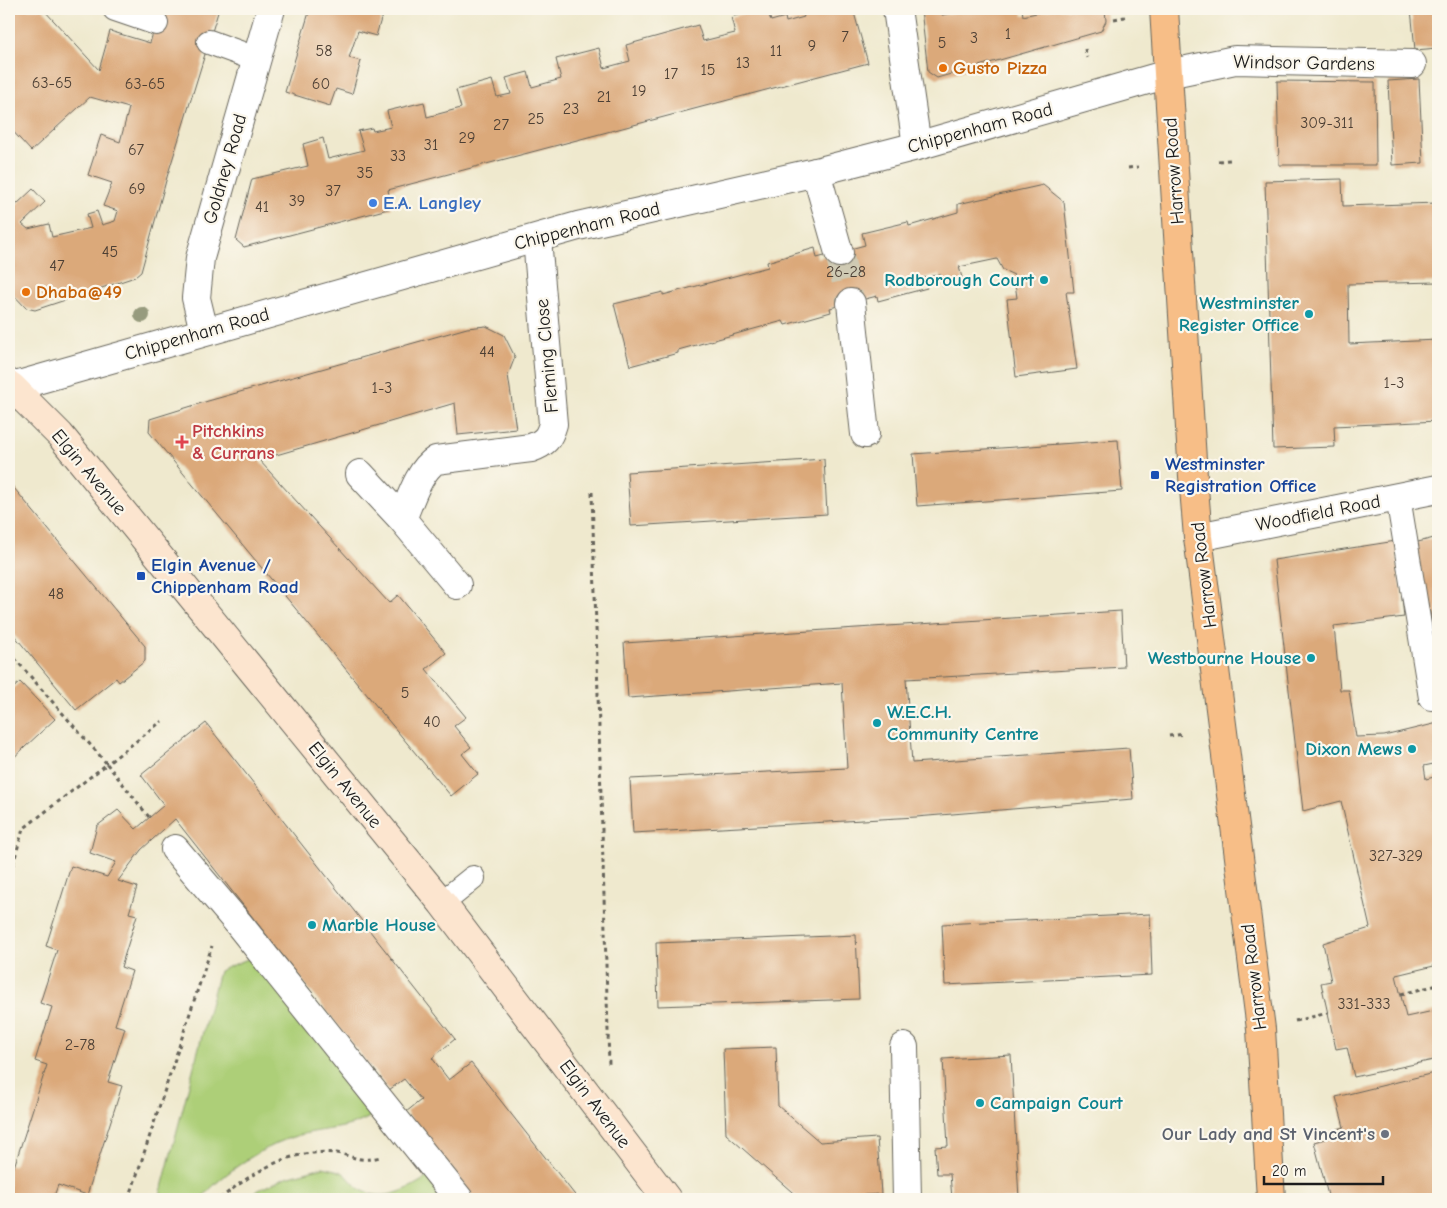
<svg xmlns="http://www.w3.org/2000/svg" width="1447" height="1208" viewBox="0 0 1447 1208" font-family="'Comic Neue',sans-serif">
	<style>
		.green { fill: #adcf78; stroke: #64764a }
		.building { fill: #dba97a }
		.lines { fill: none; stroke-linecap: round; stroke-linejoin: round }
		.minor-tunnel { stroke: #cfcab3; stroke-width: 28; stroke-dasharray: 28 14; stroke-linecap: butt }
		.service-casing { stroke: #66645a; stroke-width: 26 }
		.minor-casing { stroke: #66645a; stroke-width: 30 }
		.tertiary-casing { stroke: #66645a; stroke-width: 30 }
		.secondary-casing { stroke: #66645a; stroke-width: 30 }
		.primary-casing { stroke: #66645a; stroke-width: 30 }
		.path { stroke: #66645a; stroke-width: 3; stroke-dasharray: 4 4; stroke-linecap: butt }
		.service { stroke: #fff; stroke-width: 24 }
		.minor { stroke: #fff; stroke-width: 28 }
		.tertiary { stroke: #fff; stroke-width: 28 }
		.secondary { stroke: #fce5cf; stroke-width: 28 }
		.primary { stroke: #f7be87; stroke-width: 28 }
		.tree { fill: #979b7e }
		.food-dot { fill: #e8710a; stroke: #fbf7ec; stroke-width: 2 }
		.shop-dot { fill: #3f7fe0; stroke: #fbf7ec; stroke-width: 2 }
		.culture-dot { fill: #0f9aa8; stroke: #fbf7ec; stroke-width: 2 }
		.health-dot { fill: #e0444e; stroke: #fbf7ec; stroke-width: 2 }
		.transit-dot { fill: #1a4fb4; stroke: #fbf7ec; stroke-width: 2 }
		.worship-dot { fill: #6b7280; stroke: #fbf7ec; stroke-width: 2 }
		.labels { text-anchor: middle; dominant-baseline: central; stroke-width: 4.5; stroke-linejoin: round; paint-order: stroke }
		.number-label { font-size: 16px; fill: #4c3f34 }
		.street-label { font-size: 19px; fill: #1c1c1c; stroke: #fbf7ec }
		.food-label { font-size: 19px; font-weight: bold; fill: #c56008; stroke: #fbf7ec; text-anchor: start }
		.shop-label { font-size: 19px; font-weight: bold; fill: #366cbe; stroke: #fbf7ec; text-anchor: start }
		.culture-label { font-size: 19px; font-weight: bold; fill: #0d838f; stroke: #fbf7ec; text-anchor: end }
		.health-label { font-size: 19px; font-weight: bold; fill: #be3a42; stroke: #fbf7ec; text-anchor: start }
		.transit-label { font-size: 19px; font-weight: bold; fill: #164399; stroke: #fbf7ec; text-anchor: start }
		.worship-label { font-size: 19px; font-weight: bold; fill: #5b616d; stroke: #fbf7ec; text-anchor: end }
	</style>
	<rect width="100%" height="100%" fill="#fbf7ec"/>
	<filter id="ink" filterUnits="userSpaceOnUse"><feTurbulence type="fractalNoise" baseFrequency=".02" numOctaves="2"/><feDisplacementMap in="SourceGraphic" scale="10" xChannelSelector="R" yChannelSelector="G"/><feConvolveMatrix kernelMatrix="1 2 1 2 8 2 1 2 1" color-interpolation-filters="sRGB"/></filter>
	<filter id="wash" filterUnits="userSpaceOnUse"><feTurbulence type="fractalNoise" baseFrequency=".0096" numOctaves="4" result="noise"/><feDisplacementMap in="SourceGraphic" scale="20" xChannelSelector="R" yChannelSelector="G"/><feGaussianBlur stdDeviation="1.12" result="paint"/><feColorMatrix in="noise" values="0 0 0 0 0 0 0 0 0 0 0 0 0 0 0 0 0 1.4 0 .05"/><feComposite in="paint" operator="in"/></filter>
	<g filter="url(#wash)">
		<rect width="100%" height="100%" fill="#efe9ce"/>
		<path class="green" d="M 257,955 L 380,1110 C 354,1130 333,1127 304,1134 C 270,1141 223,1172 201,1199 L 159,1199 L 219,971 Z
			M 323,1167 C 330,1169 340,1170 346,1175 C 350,1179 354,1185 360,1189 C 383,1204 409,1189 429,1176 L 447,1199 L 240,1199 L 286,1177 Z"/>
		<g id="blocks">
			<path class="building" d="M 9,9 L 43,9 L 99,70 L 110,31 L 150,43 L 160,9 L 219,9 L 167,177 L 141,272 L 135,277 L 35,310 L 26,308 L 9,290 L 9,197 L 16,205 L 33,189 L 45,202 L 22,224 L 28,229 L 49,224 L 52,237 L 91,228 L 87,214 L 97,211 L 102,225 L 115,221 L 118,211 L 103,206 L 112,183 L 88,175 L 101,135 L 120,142 L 129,108 L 90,97 L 31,151 L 9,127 Z
				M 310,9 L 384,9 L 376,36 L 358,31 L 349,58 L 361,61 L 352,94 L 336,89 L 330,106 L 285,92 Z
				M 761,9 L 767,9 L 771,21 L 785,17 L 786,22 L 804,17 L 801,9 L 839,9 L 840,11 L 853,9 L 868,63 L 388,190 L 392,208 L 244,247 L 236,240 L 252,179 L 308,166 L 303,144 L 323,138 L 328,159 L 364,150 L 358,131 L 372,128 L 373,131 L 391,127 L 387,111 L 424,102 L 427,117 L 461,108 L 456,90 L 492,80 L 497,97 L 511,94 L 506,78 L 528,72 L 532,87 L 561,79 L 556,59 L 599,48 L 604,68 L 630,61 L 626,45 L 698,25 L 703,41 L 735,33 L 731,17 Z
				M 921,9 L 942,9 L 942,15 L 954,13 L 954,10 L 960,9 L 1022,9 L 1023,16 L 1054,9 L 1105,9 L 1106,21 L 1101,31 L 937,78 L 928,72 Z
				M 1411,9 L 1438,9 L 1438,48 L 1415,50 Z
				M 1419,79 L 1423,163 L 1392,165 L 1388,81 Z
				M 1277,81 L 1375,82 L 1376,165 L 1279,165 Z
				M 1342,179 L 1343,206 L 1438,203 L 1438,282 L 1348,284 L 1349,344 L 1438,340 L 1438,421 L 1334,426 L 1335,447 L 1273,449 L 1265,181 Z
				M 1043,185 L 1064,202 L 1074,292 L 1066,292 L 1077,369 L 1016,377 L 1007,299 L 1017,298 L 1014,275 L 1003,270 L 997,259 L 959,267 L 963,281 L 943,287 L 940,274 L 923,278 L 927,288 L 878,301 L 877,296 L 830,308 L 831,312 L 785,325 L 783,321 L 678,350 L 678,353 L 630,366 L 614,304 L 663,292 L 663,295 L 768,267 L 767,262 L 815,248 L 817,258 L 865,245 L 862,233 L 908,222 L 909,226 L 958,212 L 958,204 Z
				M 486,326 L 504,335 L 515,357 L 508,375 L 516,429 L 458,435 L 455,403 L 259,460 L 389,603 L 398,595 L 446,653 L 426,669 L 466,717 L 454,726 L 471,747 L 462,754 L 478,774 L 451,796 L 149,432 L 150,419 L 208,401 L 467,328 Z
				M 1118,440 L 1122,491 L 917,506 L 913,454 Z
				M 824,459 L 827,514 L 631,526 L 627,472 Z
				M 9,482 L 145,646 L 145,661 L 119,682 L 116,678 L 76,710 L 9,629 Z
				M 1438,537 L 1438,629 L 1434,630 L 1414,543 Z
				M 1396,541 L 1404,617 L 1334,626 L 1340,690 L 1349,690 L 1356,737 L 1384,736 L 1438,723 L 1438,763 L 1424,766 L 1426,779 L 1438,776 L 1438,965 L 1396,975 L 1406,1017 L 1438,1010 L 1438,1059 L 1354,1077 L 1347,1047 L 1336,1049 L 1321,983 L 1331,981 L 1323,943 L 1370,928 L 1341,801 L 1303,811 L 1274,560 Z
				M 1121,611 L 1124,667 L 906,679 L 912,763 L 1129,748 L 1133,799 L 916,817 L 633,833 L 630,779 L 847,768 L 842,683 L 628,698 L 624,643 Z
				M 20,682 L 55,719 L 9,762 L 9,692 Z
				M 206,723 L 455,1039 L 432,1058 L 449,1080 L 471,1063 L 578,1199 L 475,1199 L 406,1112 L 421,1100 L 404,1079 L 389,1090 L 175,819 L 141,850 L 118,881 L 137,887 L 129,913 L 137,915 L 121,967 L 132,971 L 115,1025 L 125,1028 L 108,1082 L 122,1086 L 87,1195 L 58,1185 L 53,1199 L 9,1199 L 9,1165 L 14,1167 L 47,1065 L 35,1061 L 52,1007 L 40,1003 L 57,950 L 46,946 L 71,866 L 107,877 L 116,862 L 90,853 L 97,826 L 118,810 L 136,829 L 164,805 L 141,775 Z
				M 1150,914 L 1152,975 L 945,985 L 942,924 Z
				M 856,935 L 859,999 L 658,1006 L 656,943 Z
				M 776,1047 L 778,1106 L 820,1142 L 877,1138 L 881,1194 L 800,1199 L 726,1134 L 723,1049 Z
				M 1011,1055 L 1019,1199 L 952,1199 L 950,1174 L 937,1174 L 935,1147 L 948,1146 L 943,1059 Z
				M 1438,1072 L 1438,1199 L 1329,1199 L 1314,1142 L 1332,1137 L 1331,1131 L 1344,1127 L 1336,1097 Z"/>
		</g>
	</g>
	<g filter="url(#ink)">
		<use href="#blocks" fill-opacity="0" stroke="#66645a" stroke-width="1"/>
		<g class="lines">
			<path class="minor-tunnel" d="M 839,253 L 851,303"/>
			<g class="service-casing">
				<path id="service" d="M 115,9 L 156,23
					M 209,42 L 256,59
					M 1398,497 L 1431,698
					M 442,903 L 473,878"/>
			</g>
			<g class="minor-casing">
				<path id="minor" d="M 897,9 L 917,146
					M 1168,74 L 1235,60 L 1412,64
					M 816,172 L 839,253
					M 851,303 L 865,434
					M 204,331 L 196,298 L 200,258 L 271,9
					M 360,474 L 402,519 L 457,585
					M 402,519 C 410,501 419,470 436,460 L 531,448 C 545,443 549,438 553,424 L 537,239
					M 1198,537 L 1438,489
					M 175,849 L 238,923 L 459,1199
					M 904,1047 L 907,1199"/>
			</g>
			<g class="tertiary-casing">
				<path id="tertiary" d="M 9,383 L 12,387 L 578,226 L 816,172 L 917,146 L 1168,74"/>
			</g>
			<g class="secondary-casing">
				<path id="secondary" d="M 9,388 L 12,387 L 60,435 L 442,903 L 667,1199"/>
			</g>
			<g class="primary-casing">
				<path id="primary" d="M 1164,9 L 1193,476 L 1198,537 L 1261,1029 L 1271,1199"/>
			</g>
			<path class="path" d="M 1114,19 L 1125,17
				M 1085,49 L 1087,58
				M 1218,161 L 1230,160
				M 1128,168 L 1138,167
				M 592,492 L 609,1065
				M 9,652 L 107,764 L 23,829 L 9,879
				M 1169,736 L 1184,734
				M 149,817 L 107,764 L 162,721
				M 1401,994 L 1438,985
				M 1295,1021 L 1328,1013
				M 129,1199 L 212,946
				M 220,1199 C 252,1172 292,1148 335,1153 C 356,1156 357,1163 380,1157"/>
			<use href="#service" class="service"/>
			<use href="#minor" class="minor"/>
			<use href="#tertiary" class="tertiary"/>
			<use href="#secondary" class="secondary"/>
			<use href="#primary" class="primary"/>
		</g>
		<circle class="tree" cx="142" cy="315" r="8"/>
	</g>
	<g class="food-dot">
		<circle cx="943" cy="68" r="5"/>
		<circle cx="26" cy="292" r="5"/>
	</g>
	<circle class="shop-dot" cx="373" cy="203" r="5"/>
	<g class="culture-dot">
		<circle cx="1044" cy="280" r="5"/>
		<circle cx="1309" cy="314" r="5"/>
		<circle cx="1311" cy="658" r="5"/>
		<circle cx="877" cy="723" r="5"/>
		<circle cx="1412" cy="749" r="5"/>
		<circle cx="312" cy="925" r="5"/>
		<circle cx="980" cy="1103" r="5"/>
	</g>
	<path class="health-dot" d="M179.5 434.5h5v5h5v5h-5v5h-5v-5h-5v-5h5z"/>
	<g class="transit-dot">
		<rect x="1150" y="470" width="10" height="10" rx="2.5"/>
		<rect x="136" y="571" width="10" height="10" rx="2.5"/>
	</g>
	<circle class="worship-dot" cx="1385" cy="1134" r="5"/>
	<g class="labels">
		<g class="number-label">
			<text x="1008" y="34">1</text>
			<text x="845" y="37">7</text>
			<text x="974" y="38">3</text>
			<text x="942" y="43">5</text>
			<text x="812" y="46">9</text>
			<text x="324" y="51">58</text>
			<text x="776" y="51">11</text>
			<text x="743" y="63">13</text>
			<text x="708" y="70">15</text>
			<text x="671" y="74">17</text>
			<text x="52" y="83">63-65</text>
			<text x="145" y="84">63-65</text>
			<text x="321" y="84">60</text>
			<text x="639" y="91">19</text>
			<text x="604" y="97">21</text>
			<text x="571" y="109">23</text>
			<text x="536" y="119">25</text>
			<text x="1327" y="123">309-311</text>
			<text x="501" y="125">27</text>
			<text x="467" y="138">29</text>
			<text x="431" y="145">31</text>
			<text x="136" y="150">67</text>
			<text x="398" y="156">33</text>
			<text x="365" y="173">35</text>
			<text x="137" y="189">69</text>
			<text x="333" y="191">37</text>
			<text x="297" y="201">39</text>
			<text x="262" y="207">41</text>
			<text x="110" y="252">45</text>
			<text x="57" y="266">47</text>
			<text x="846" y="272">26-28</text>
			<text x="487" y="352">44</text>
			<text x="1394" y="383">1-3</text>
			<text x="382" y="388">1-3</text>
			<text x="56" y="594">48</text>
			<text x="405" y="693">5</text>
			<text x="432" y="722">40</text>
			<text x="1396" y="856">327-329</text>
			<text x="1364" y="1004">331-333</text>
			<text x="80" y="1045">2-78</text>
		</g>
		<g class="street-label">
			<text transform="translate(1304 63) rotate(1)">Windsor Gardens</text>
			<text transform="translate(980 128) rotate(-15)">Chippenham Road</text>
			<text transform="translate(225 169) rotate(-74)">Goldney Road</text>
			<text transform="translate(1174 171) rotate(-94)">Harrow Road</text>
			<text transform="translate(587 226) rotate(-14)">Chippenham Road</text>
			<text transform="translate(197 334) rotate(-16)">Chippenham Road</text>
			<text transform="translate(547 356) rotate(-95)">Fleming Close</text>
			<text transform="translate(89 472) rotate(50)">Elgin Avenue</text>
			<text transform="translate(1318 513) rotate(-11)">Woodfield Road</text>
			<text transform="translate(1204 575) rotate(-97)">Harrow Road</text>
			<text transform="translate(345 785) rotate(51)">Elgin Avenue</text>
			<text transform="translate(1254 977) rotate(-97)">Harrow Road</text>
			<text transform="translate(595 1104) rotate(53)">Elgin Avenue</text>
		</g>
		<g class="food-label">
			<text x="953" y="68">Gusto Pizza</text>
			<text x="36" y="292">Dhaba@49</text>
		</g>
		<g class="shop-label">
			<text x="383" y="203">E.A. Langley</text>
		</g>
		<g class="culture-label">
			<text x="1034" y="280">Rodborough Court</text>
			<text x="1299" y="303">Westminster<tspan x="1299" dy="22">Register Office</tspan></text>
			<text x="1301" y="658">Westbourne House</text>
			<text x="887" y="712" text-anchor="start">W.E.C.H.<tspan x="887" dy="22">Community Centre</tspan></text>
			<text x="1402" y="749">Dixon Mews</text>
			<text x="322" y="925" text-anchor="start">Marble House</text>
			<text x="990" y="1103" text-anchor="start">Campaign Court</text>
		</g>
		<g class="health-label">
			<text x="192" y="431">Pitchkins<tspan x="192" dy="22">&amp; Currans</tspan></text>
		</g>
		<g class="transit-label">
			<text x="1165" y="464">Westminster<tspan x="1165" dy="22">Registration Office</tspan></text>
			<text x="151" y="565">Elgin Avenue /<tspan x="151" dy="22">Chippenham Road</tspan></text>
		</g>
		<g class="worship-label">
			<text x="1375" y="1134">Our Lady and St Vincent's</text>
		</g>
	</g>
	<rect width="1447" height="1208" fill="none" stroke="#fbf7ec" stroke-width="30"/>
	<path d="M1264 1176v8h119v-8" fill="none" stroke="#1c1c1c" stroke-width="2.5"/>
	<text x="1272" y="1176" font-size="15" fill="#1c1c1c" stroke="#fbf7ec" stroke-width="4" paint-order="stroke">20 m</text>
</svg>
